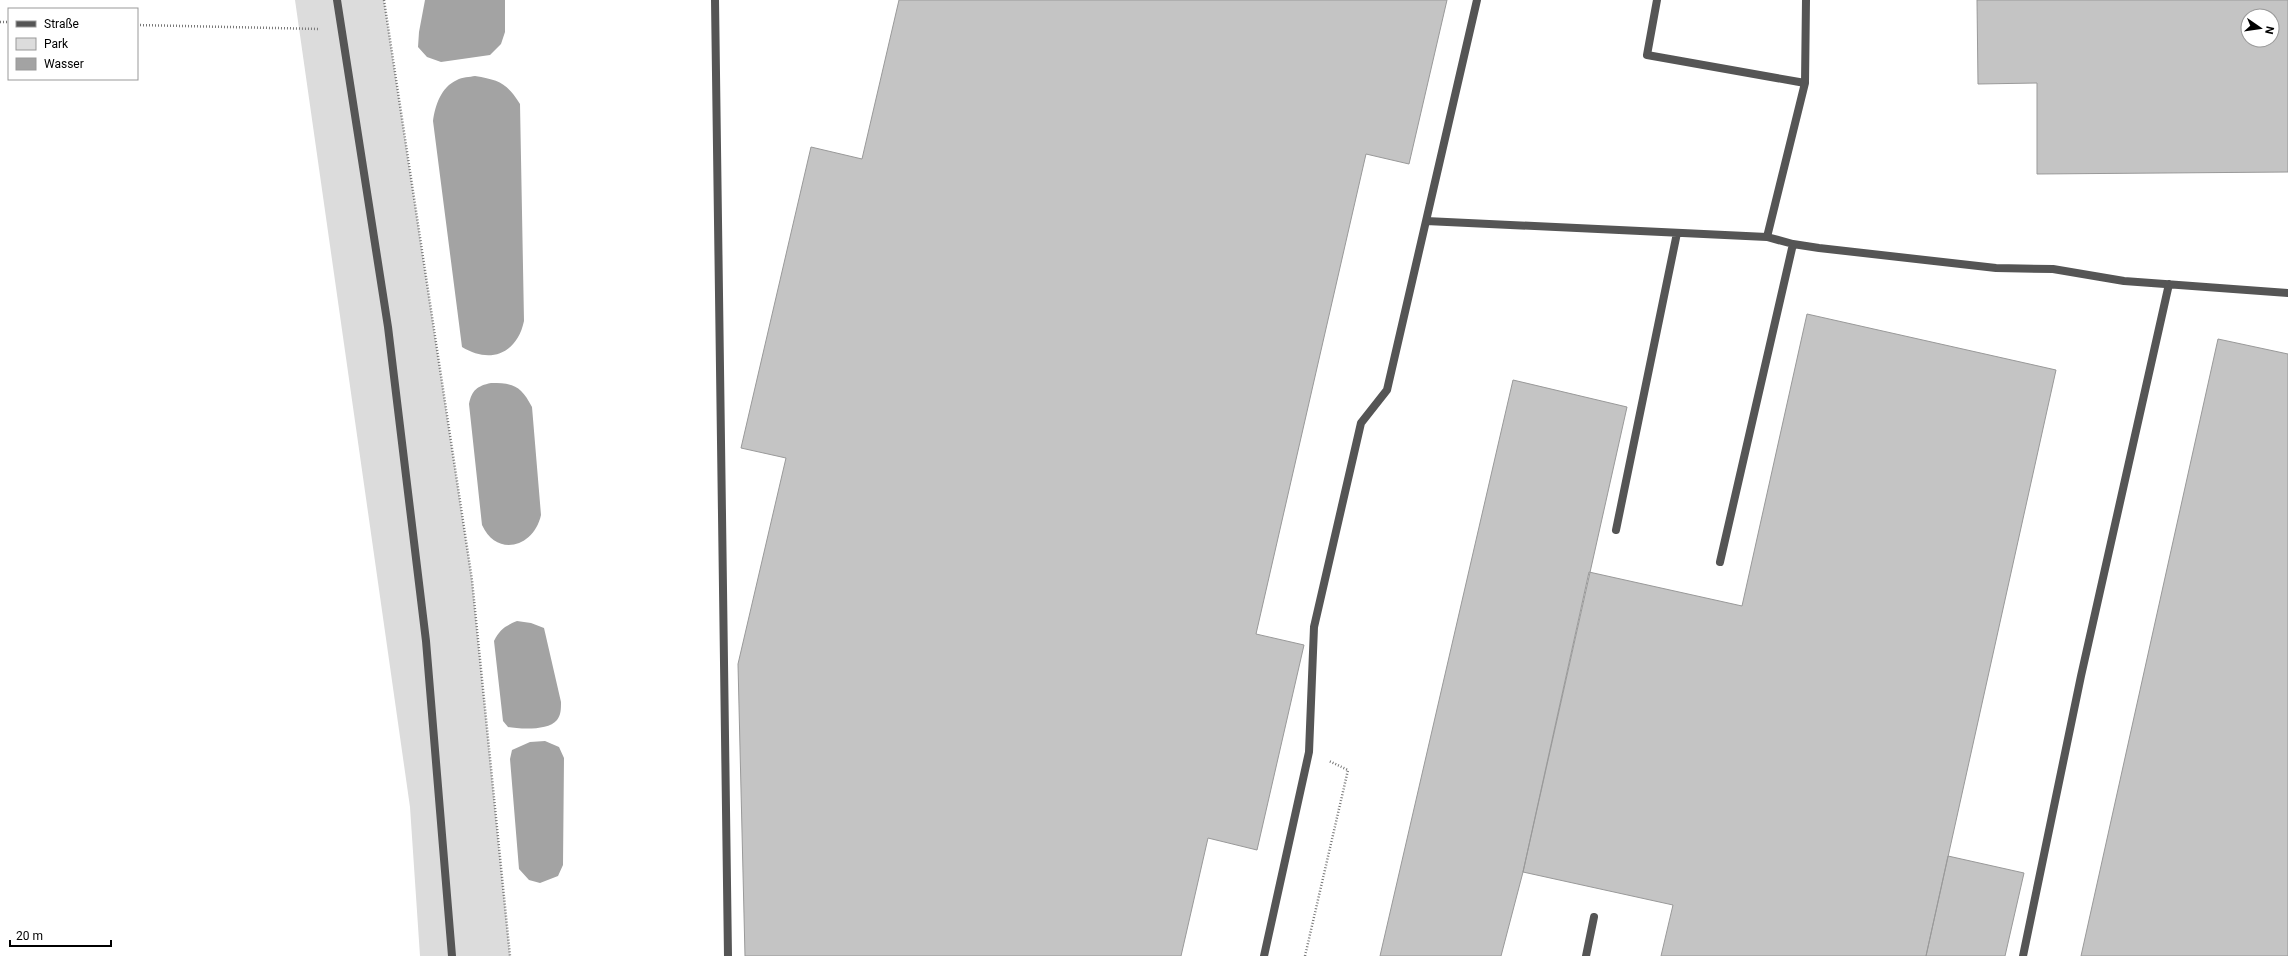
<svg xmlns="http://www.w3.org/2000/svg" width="2288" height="956" viewBox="0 0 2288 956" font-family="Roboto,sans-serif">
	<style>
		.green { fill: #dcdcdc }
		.water { fill: #a3a3a3 }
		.building { fill: #c4c4c4; stroke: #999; fill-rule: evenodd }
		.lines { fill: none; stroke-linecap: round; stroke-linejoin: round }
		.path { stroke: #777; stroke-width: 2.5; stroke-dasharray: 1 2; stroke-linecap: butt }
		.service { stroke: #555; stroke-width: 8 }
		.tertiary { stroke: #555; stroke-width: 8 }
	</style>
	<rect width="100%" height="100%" fill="#fff"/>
	<path class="green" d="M 295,0 L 384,0 L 472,580 L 510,956 L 420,956 L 410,807 Z"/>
	<path class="water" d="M 425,0 L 505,0 L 505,32 L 501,44 L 490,55 L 441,62 L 427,57 L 418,47 L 419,32 Z
		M 475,76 C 499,80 507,83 520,104 L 524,321 C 517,354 490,364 462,347 L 433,121 C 435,106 441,87 457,80 C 462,77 470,77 475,76 Z
		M 491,383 C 514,383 521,386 532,407 L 541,515 C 534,547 497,558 482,525 L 469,404 C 472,390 477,386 491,383 Z
		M 517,621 L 531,623 L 544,628 L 561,702 C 561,709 561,715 557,720 C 548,731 520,729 508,727 L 503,721 L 494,641 C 500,629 505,626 517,621 Z
		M 545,741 L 559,747 L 564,758 L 563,865 L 558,876 L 540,883 L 529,880 L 519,869 L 510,759 L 512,750 L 530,742 Z"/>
	<path class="building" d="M 899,0 L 1447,0 L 1409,164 L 1366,154 L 1256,634 L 1304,645 L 1257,850 L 1208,838 L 1181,956 L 745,956 L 738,664 L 786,458 L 741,448 L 811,147 L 862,159 Z
		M 1977,0 L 2288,0 L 2288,172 L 2037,174 L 2037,83 L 1978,84 ZM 2248,16 L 2272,16 L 2272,40 L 2248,40 Z
		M 1807,314 L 2056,370 L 1926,956 L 1661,956 L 1673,905 L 1523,872 L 1589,572 L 1742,606 Z
		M 2218,339 L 2288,354 L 2288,956 L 2081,956 Z
		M 1513,380 L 1627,407 L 1523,872 L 1501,956 L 1380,956 Z
		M 1948,856 L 2024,873 L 2005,956 L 1926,956 Z"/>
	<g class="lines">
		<path class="path" d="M 384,0 L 472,580 L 510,956
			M 0,22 L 9,22
			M 137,25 L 320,29
			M 1305,956 L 1348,770 L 1329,761"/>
		<path class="service" d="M 715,0 L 728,956
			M 1657,0 L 1647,55 L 1805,83
			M 1426,221 L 1767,237 L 1805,83 L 1806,0
			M 1767,237 L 1793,244
			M 1616,530 L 1677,233
			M 1720,562 L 1793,244 L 1819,248 L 1996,268 L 2053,269 L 2124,281 L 2288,293
			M 1264,956 L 1309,752 L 1314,627 L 1361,423 L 1387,390 L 1477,0
			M 1586,956 L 1594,917
			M 2023,956 L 2081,676 L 2169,284"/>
		<path class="tertiary" d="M 337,0 L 388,327 L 426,641 L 452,956"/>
	</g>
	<rect x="8" y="8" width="130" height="72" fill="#ffffff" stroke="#999999"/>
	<rect x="16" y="21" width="20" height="6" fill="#555555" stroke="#999999"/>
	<text x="44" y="28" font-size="12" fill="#000000">Straße</text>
	<rect x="16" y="38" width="20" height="12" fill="#dcdcdc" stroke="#999999"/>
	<text x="44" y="48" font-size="12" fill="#000000">Park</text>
	<rect x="16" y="58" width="20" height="12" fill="#a3a3a3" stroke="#999999"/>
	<text x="44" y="68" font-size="12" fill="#000000">Wasser</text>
	<g transform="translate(2260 28) rotate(103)"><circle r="19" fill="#ffffff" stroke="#999999"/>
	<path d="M0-3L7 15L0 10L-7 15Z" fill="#000000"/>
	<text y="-6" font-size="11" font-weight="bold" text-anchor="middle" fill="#000000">N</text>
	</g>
	<path d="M10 940v6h101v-6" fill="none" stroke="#000000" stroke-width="2"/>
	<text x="16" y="940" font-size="12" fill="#000000" stroke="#ffffff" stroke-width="3" paint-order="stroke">20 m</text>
</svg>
